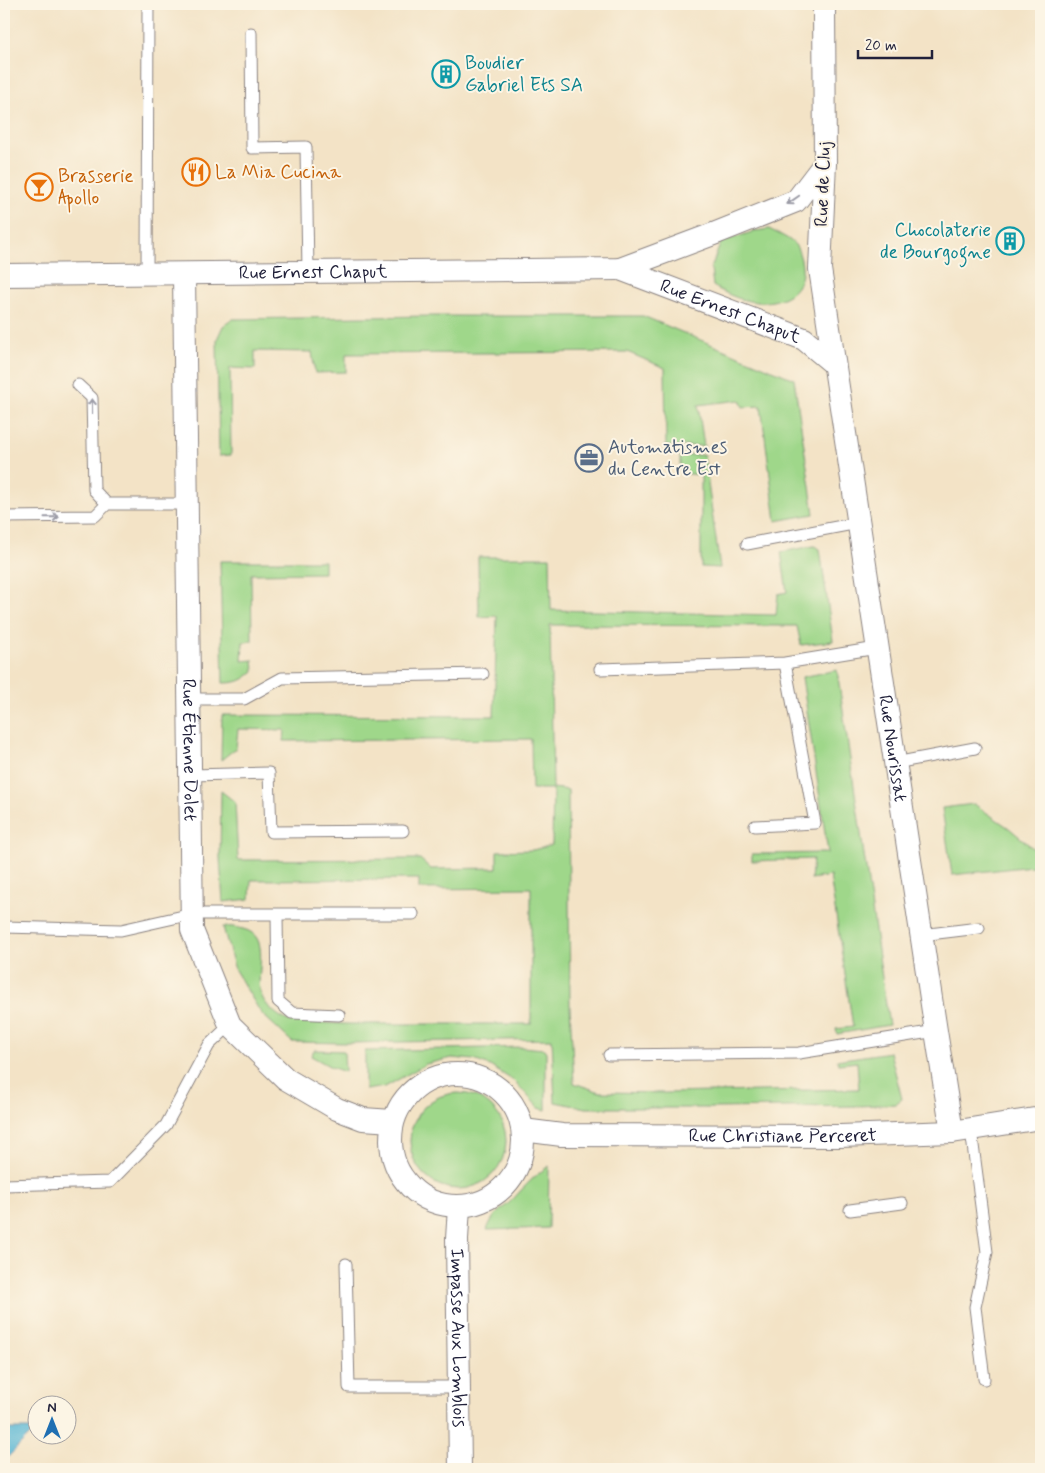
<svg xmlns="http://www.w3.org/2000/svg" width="1045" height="1473" viewBox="0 0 1045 1473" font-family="Mynerve,sans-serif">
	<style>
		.green { fill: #9fd78a; stroke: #607c62 }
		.water { fill: #56b6d4; stroke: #3c6c88 }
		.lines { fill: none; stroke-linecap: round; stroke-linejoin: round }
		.service-casing { stroke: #8a8280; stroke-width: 13 }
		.minor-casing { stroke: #8a8280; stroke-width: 24 }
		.service { stroke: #fff; stroke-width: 11 }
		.minor { stroke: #fff; stroke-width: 22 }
		.oneway { stroke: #9c9ca7 }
		.labels { text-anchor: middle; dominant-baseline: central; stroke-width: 4; stroke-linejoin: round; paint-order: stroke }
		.culture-label { font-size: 19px; fill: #0d838f; stroke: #fcf5e5; text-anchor: start }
		.food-label { font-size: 19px; fill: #c56008; stroke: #fcf5e5; text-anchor: start }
		.street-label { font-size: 19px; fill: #22223b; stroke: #fcf5e5 }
		.service-label { font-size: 19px; fill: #4e5e75; stroke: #fcf5e5; text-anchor: start }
	</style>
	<rect width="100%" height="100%" fill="#fcf5e5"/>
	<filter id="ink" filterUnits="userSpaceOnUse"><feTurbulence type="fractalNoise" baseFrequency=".02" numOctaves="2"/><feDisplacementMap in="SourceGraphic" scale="10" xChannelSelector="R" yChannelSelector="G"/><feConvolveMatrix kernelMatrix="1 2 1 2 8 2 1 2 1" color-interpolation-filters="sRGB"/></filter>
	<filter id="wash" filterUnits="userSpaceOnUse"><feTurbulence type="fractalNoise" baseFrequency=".0096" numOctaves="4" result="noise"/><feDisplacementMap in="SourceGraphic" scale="20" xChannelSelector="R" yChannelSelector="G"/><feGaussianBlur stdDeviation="1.12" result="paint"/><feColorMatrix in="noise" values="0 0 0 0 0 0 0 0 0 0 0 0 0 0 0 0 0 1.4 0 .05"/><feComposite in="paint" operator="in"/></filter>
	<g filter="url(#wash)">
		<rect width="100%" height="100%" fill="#f3e3c6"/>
		<path class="green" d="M 769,229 C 778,234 790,238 796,246 C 798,249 800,256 801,260 C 807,286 789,301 764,302 C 745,303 728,295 713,286 L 711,268 L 721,242 L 755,231 Z
			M 431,316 L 643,316 L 794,379 L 814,514 L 776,521 L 761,406 L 743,407 L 740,400 L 698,405 L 704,446 L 666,446 L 665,368 L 627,352 L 346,354 L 346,372 L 315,373 L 312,352 L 255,351 L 255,369 L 230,368 L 231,455 L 219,456 L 217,339 L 223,326 L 233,319 Z
			M 680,455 L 704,455 L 720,568 L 701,567 L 701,475 L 680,473 Z
			M 814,546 L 820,549 L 833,641 L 801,645 L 797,626 L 550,625 L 553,788 L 568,790 L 570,1007 L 574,1083 L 600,1092 L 665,1093 L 859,1089 L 857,1062 L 838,1064 L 837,1060 L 890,1052 L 902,1099 L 895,1104 L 859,1106 L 713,1108 L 586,1108 L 555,1102 L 552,1039 L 348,1043 L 292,1042 L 261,1013 L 235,970 L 223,927 C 230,926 236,927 243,929 C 273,936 254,974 261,994 C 265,1006 278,1017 289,1021 L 345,1024 L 531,1024 L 531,888 L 419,889 L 419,879 L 251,880 L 250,899 L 223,902 L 220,858 L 221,791 L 235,802 L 238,860 L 420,859 L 431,869 L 497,868 L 497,851 L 533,850 L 552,845 L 553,789 L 532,789 L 531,739 L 284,741 L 285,730 L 238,729 L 236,748 L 221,760 L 222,715 L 494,716 L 497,616 L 479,617 L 478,557 L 550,557 L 551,610 L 776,615 L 778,594 L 787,592 L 781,552 Z
			M 220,561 L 324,561 L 324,573 L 251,574 L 252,641 L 243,642 L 242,661 L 253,660 L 254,671 C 243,681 237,683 223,683 Z
			M 837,670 L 889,1025 L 837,1034 L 836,1029 L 853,1027 L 830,876 L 811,879 L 813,859 L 752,861 L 752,854 L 828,853 L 802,677 Z
			M 974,804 L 1009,828 L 1041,855 L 1041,865 L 952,875 L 942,808 Z
			M 522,1047 L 544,1049 L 546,1052 L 546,1110 L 539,1108 L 514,1081 L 490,1066 L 474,1060 L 452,1058 L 426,1064 L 385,1087 L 365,1090 L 365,1051 Z
			M 314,1050 L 344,1051 L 345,1072 L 331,1067 L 311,1056 Z
			M410 1141a48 48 0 1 1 96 0a48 48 0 1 1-96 0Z
			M 549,1166 L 548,1228 L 487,1230 C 494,1211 502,1211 514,1198 C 526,1185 534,1176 549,1166 Z"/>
		<path class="water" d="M 4,1429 L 36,1429 L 4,1461 Z"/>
	</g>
	<g filter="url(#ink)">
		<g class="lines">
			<g class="service-casing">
				<path id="service" d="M 251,33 L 252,148 L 306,147 L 308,272
					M 147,274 L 148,4
					M 107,504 L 187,504
					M 4,517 L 95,516 L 107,504 L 94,490 L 92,398 L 78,385
					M 747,544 L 858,523
					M 600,669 L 785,663 L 877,648
					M 190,699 L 244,699 L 282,678 L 483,674
					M 895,763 L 975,748
					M 191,775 L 269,773 L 271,832 L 403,831
					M 755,826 L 815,823 L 785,663
					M 277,914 L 278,1001 L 292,1013 L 339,1015
					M 4,927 L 121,930 L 192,914 L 413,914
					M 921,935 L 979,928
					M 609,1055 L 799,1053 L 936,1031
					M 971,1130 L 987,1252 L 975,1307 L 984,1379
					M 4,1185 L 110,1182 L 166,1125 L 209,1045 L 230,1025
					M 850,1210 L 902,1203
					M 346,1264 L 349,1387 L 459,1387"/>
			</g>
			<g class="minor-casing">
				<g id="minor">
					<path id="s1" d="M 824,4 L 825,163 L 820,269 L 936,1031 L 952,1132"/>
					<path id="s2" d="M 620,269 L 804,339 L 834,364"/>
					<path id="s3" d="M 184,274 L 192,930 L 230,1025 L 286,1079 L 337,1109 L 363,1119 L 392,1121"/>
					<path id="s4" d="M 4,275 L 620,269 L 716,233 L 796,201 L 825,163"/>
					<circle cx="457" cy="1140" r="66"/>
					<path id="s5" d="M 523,1130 L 562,1135 L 840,1136 L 952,1132 L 1041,1118"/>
					<path id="s6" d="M 459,1207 L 457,1239 L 460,1469"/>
				</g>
			</g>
			<use href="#service" class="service"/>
			<use href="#minor" class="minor"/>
		</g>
		<defs><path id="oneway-shaft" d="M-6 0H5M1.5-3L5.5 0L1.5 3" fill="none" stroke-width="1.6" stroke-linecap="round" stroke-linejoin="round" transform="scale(1.25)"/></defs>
		<g class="oneway">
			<use href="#oneway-shaft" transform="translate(793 200) rotate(145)"/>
			<use href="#oneway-shaft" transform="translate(92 406) rotate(-91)"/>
			<use href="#oneway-shaft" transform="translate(52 517) rotate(-1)"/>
		</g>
	</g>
	<defs>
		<g id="building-ring" transform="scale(1.4375)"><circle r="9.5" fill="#fcf5e5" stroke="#0f9aa8" stroke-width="1.5"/><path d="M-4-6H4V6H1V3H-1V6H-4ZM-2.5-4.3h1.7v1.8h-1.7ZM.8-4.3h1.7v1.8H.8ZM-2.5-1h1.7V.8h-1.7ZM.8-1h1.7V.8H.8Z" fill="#0f9aa8"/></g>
		<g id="restaurant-ring" transform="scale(1.4375)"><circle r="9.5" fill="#fcf5e5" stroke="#e8710a" stroke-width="1.5"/><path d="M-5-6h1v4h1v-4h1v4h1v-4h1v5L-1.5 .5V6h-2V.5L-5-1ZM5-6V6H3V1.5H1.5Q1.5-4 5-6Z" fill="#e8710a"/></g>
		<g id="bar-ring" transform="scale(1.4375)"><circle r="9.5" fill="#fcf5e5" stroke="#e8710a" stroke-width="1.5"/><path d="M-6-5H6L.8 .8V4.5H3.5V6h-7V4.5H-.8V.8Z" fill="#e8710a"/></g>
		<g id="office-ring" transform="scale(1.4375)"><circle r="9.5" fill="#fcf5e5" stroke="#5c6f8a" stroke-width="1.5"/><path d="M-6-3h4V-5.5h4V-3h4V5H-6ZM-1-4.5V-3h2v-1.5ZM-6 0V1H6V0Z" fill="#5c6f8a"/></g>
	</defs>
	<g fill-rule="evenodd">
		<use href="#building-ring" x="446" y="74"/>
		<use href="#restaurant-ring" x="196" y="172"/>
		<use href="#bar-ring" x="39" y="187"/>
		<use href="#building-ring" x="1010" y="241"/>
		<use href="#office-ring" x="589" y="458"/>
	</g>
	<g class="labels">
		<g class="culture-label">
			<text x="465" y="63">Boudier<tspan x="465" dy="22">Gabriel Ets SA</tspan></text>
			<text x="991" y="230" text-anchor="end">Chocolaterie<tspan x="991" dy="22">de Bourgogne</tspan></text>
		</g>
		<g class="food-label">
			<text x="215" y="172">La Mia Cucina</text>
			<text x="58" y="176">Brasserie<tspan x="58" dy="22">Apollo</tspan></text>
		</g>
		<g class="street-label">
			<text transform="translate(823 184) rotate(-88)">Rue de Cluj</text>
			<text stroke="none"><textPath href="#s4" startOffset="309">Rue Ernest Chaput</textPath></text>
			<text stroke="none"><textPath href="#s2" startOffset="118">Rue Ernest Chaput</textPath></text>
			<text stroke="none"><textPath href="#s1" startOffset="750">Rue Nourissat</textPath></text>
			<text stroke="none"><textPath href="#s3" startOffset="476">Rue Étienne Dolet</textPath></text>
			<text stroke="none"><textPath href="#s5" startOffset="260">Rue Christiane Perceret</textPath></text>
			<text stroke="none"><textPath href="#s6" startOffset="131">Impasse Aux Lomblois</textPath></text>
		</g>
		<g class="service-label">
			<text x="608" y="447">Automatismes<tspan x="608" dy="22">du Centre Est</tspan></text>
		</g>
	</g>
	<rect width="1045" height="1473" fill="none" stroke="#fcf5e5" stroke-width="20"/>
	<g transform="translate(52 1420)"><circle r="24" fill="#fcf5e5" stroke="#a5a1a1"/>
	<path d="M0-4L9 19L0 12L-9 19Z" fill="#1f6fb2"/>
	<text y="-8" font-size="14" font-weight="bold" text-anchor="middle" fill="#22223b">N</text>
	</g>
	<path d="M858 50v8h74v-8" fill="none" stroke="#22223b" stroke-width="2.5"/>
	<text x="865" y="50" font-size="15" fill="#22223b" stroke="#fcf5e5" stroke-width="4" paint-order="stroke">20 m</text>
</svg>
